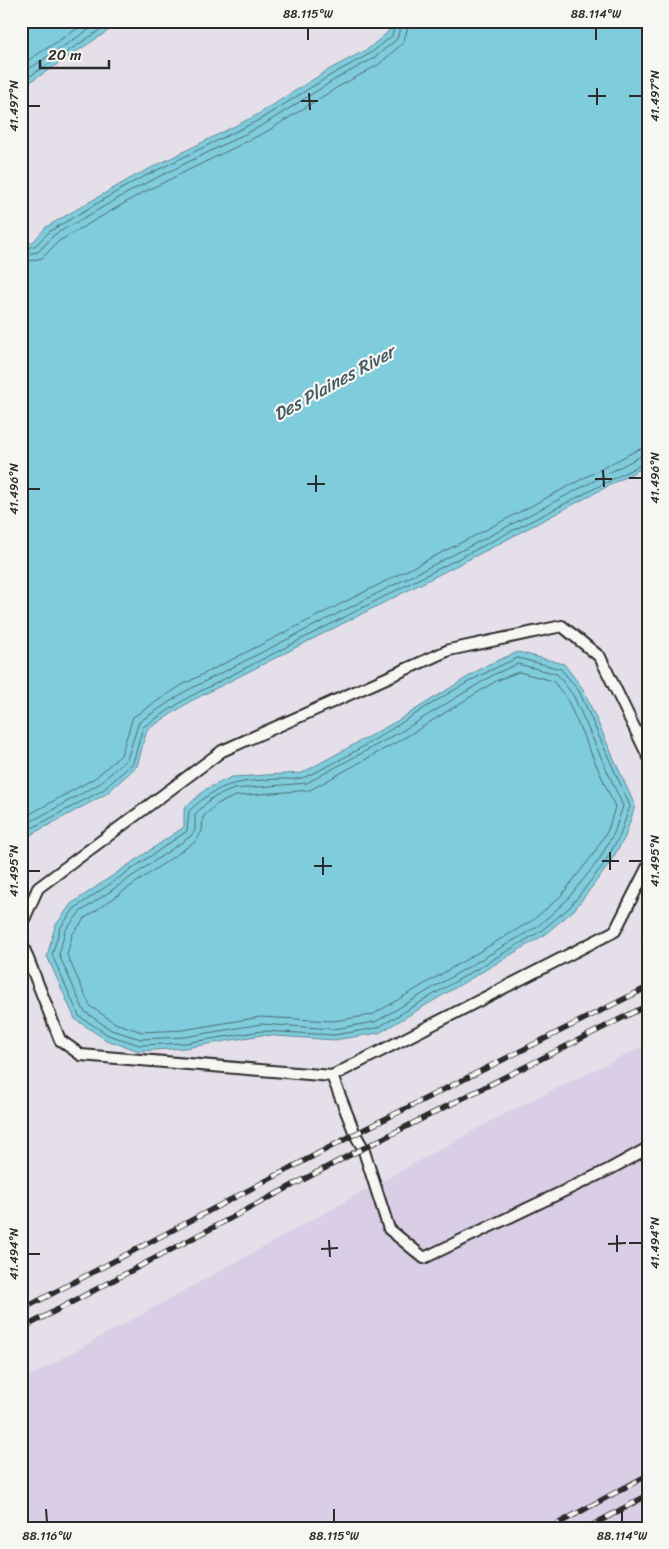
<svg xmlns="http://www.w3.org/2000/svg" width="669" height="1549" viewBox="0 0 669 1549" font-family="Sriracha,sans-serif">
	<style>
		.built { fill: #d9cee5 }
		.water { fill: #7fccdd; stroke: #5d8c96 }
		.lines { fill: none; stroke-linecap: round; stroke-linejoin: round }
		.shore { stroke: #4d6b72; stroke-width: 1 }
		.stream { stroke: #5d8c96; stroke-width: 7 }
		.lane-casing { stroke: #2b2b2b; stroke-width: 14 }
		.path { stroke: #2b2b2b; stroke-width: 3; stroke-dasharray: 4 4; stroke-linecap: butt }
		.lane { stroke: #f6f6f2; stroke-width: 10 }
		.rail-casing { stroke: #2b2b2b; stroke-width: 5.5 }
		.rail { stroke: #f6f6f2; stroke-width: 4; stroke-dasharray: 11; stroke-linecap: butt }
		.ticks { fill: none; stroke: #2b2b2b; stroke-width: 2 }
		.labels { text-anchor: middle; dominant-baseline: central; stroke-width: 4.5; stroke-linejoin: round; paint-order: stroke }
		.water-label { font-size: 18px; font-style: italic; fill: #445b60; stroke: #f6f6f2 }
		.neatline { fill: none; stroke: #2b2b2b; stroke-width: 2 }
		.ticks-label { font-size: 12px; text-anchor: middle; fill: #2b2b2b }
	</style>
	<rect width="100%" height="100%" fill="#e5dfea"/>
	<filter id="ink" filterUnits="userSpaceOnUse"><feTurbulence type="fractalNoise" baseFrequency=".02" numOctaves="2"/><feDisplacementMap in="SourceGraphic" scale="10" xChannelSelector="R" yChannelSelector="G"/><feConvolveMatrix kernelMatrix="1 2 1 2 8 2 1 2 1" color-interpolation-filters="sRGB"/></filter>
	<g filter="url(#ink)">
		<path class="built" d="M 648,1044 L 648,1528 L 21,1528 L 21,1381 L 500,1116 Z"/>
		<path class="water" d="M 21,21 L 123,21 L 21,88 Z
			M 392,21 L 648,21 L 648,465 L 487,550 L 191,701 L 147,730 L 137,766 L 106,794 L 21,840 L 21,244 L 33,242 L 46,227 L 133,177 L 257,115 L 328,70 L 368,49 L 388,32 Z
			M 518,652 L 564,664 L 583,689 L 635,806 L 625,837 L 608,866 L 574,910 L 544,935 L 379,1033 L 334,1040 L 262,1035 L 185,1048 L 139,1051 L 106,1040 L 75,1019 L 47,956 L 55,926 L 71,904 L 184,827 L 184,809 L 206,789 L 232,777 L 302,773 L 397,721 L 487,665 Z"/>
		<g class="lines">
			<path class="shore" d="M 21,65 L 89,21
				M 21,74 L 102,21
				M 21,82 L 114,21
				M 21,249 L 35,246 L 50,231 L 135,181 L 259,120 L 331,75 L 371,53 L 392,36 L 396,21
				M 21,255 L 38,252 L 54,235 L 138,187 L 263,125 L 334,80 L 374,58 L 397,39 L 402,21
				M 21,263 L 42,258 L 59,241 L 142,193 L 266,132 L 338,87 L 378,65 L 403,43 L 410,21
				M 518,658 L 561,669 L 579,691 L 630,806 L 620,835 L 604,864 L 570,907 L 541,931 L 377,1028 L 334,1035 L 262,1031 L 185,1043 L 140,1045 L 108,1035 L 79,1016 L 52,955 L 60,928 L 75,908 L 187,831 L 189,811 C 221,781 237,782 279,779 C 287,779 298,780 305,777 C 380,744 443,688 518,658 Z
				M 518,664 L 557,674 L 573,695 L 623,806 L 614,833 L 599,860 L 565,902 L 538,926 L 375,1022 L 333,1029 L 261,1024 L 184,1037 L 141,1039 L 111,1030 L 84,1011 L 59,955 L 65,931 L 80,912 L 191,836 L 195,830 L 195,814 L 212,798 L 234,789 L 307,783 L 402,731 L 493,675 Z
				M 519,672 L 553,681 L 567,699 L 615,807 L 608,830 L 592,856 L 560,897 L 533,920 L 372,1015 L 333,1021 L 260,1017 L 183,1030 L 142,1032 L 115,1023 L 90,1006 L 67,955 L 72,935 L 85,918 L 196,841 L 202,831 L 203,817 L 217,804 L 236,796 L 310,790 L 406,737 L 496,681 Z
				M 21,819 L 95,778 L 121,755 L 133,717 L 182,685 L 478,534 L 637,450 L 648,447
				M 21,827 L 99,784 L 127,759 L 139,722 L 186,691 L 482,540 L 641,456 L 648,455
				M 21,834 L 103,790 L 133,763 L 143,727 L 189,697 L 648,461"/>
			<path class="stream" d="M 645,942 L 648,938"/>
			<g class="lane-casing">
				<path id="lane" d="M 21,926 L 38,888 L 222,751 L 449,650 L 562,626 L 600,657 L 648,756
					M 21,941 L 60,1040 L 81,1055 L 332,1076 L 615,931 L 648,866
					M 332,1076 L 355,1134 L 363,1148 L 389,1229 L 424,1258 L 610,1169 L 648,1148"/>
			</g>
			<path class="path" d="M 368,26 L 382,21"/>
			<use href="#lane" class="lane"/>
			<g class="rail-casing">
				<path id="rail" d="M 21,1310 L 355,1134 L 648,987
					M 21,1329 L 350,1155 L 648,1005
					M 550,1528 L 648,1475
					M 587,1528 L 648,1495"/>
			</g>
			<use href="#rail" class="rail"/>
		</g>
	</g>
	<path class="ticks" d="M 308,28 L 308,40M 596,28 L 596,40M 597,88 L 597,105M 309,93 L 310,110M 588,96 L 606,96M 629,96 L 642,96M 301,101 L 318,101M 28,106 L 40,106M 603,470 L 604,487M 316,475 L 316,492M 629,478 L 642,478M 595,479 L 612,479M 307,484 L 325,484M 28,489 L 40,489M 610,852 L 610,870M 323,857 L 323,875M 602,861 L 619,861M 629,861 L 642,861M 314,866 L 332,866M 28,871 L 40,871M 617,1235 L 617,1252M 329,1240 L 330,1257M 629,1243 L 642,1243M 608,1244 L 626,1243M 321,1249 L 338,1248M 28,1254 L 40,1254M 46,1509 L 47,1522M 334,1509 L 334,1522M 622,1509 L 622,1522"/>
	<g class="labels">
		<g class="water-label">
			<text transform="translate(334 383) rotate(-29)">Des Plaines River</text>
		</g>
	</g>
	<rect width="669" height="1549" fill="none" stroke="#f6f6f2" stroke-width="55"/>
	<path d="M40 60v8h69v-8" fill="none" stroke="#2b2b2b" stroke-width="2.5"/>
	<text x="48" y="60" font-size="15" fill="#2b2b2b" stroke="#f6f6f2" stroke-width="4" paint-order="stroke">20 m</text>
	<rect x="28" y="28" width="614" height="1494" class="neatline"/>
	<g class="ticks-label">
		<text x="308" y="18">88.115°W</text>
		<text x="596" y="18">88.114°W</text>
		<text transform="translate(655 96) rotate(-90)" y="4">41.497°N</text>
		<text transform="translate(14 106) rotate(-90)" y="4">41.497°N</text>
		<text transform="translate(655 478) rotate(-90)" y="4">41.496°N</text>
		<text transform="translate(14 489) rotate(-90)" y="4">41.496°N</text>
		<text transform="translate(655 861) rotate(-90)" y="4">41.495°N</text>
		<text transform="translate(14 871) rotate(-90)" y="4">41.495°N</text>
		<text transform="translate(655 1243) rotate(-90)" y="4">41.494°N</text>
		<text transform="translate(14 1254) rotate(-90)" y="4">41.494°N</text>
		<text x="47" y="1540">88.116°W</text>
		<text x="334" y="1540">88.115°W</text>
		<text x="622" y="1540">88.114°W</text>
	</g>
</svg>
